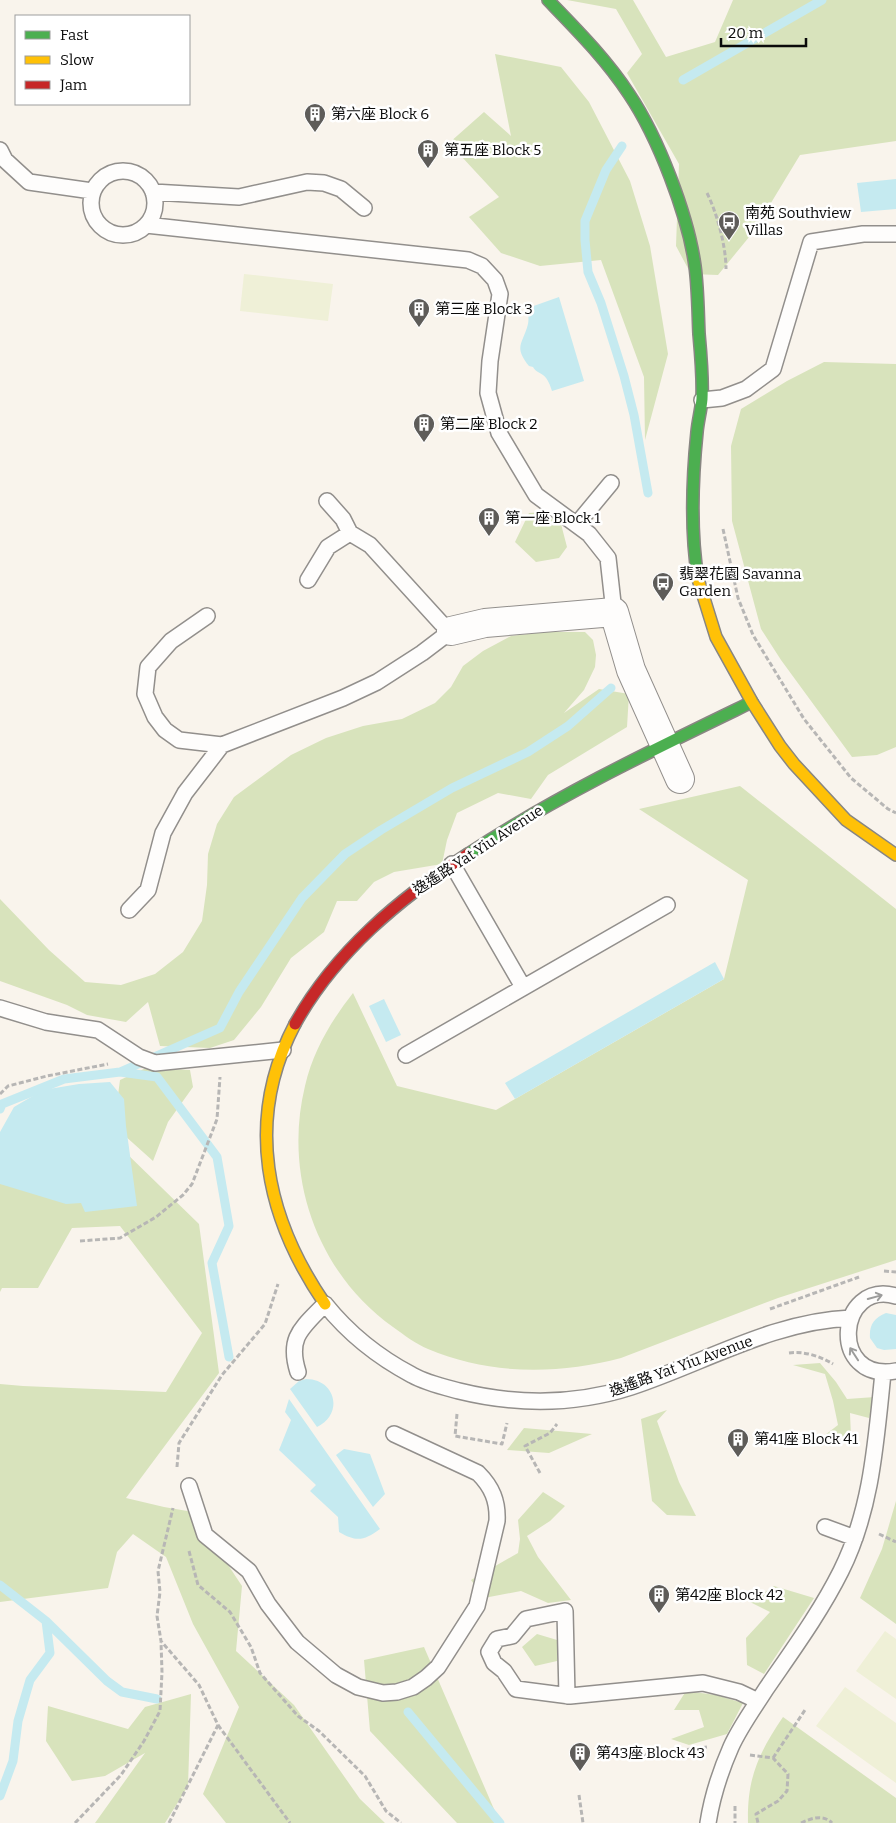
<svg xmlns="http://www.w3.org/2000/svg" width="896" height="1823" viewBox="0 0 896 1823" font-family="Bitter,'Noto Sans TC',serif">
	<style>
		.forest { fill: #d8e3bc }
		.pitch { fill: #eff0d7 }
		.water { fill: #c5eaf0 }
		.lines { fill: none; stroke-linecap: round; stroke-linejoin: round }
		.stream { stroke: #c5eaf0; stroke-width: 9 }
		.lane-casing { stroke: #928f8c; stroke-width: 18 }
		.street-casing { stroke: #928f8c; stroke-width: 30 }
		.fast-casing { stroke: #888682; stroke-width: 14 }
		.slow-casing { stroke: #888682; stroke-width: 14 }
		.jam-casing { stroke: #888682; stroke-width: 14 }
		.path { stroke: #b7b6b5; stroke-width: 3; stroke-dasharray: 5 2.5; stroke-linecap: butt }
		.lane { stroke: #fefdfc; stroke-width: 15 }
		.street { stroke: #fefdfc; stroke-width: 28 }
		.fast { stroke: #4caf50; stroke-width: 11 }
		.slow { stroke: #ffc107; stroke-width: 11 }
		.jam { stroke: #c62828; stroke-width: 11 }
		.oneway { stroke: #9c9c9b }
		.labels { text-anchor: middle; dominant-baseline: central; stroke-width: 5; stroke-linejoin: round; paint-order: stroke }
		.poi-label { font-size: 15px; fill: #0a0a0a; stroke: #fff; text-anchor: start }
		.street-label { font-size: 15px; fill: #0a0a0a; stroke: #fff }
	</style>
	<rect width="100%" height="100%" fill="#f9f4ec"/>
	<path class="forest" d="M 567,0 L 633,0 L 666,57 L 715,42 L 733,0 L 896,0 L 896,141 L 800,155 L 754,231 L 718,275 L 691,274 L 676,246 L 679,164 L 627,73 L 642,54 L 616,9 Z
		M 495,54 L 561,67 L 589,102 L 630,181 L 650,246 L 668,354 L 645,440 L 644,377 L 601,260 L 540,266 L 501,253 L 469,217 L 499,197 L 449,143 L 484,112 L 511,136 Z
		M 824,362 L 896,364 L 896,747 L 877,755 L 852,757 L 781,660 L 761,629 L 732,521 L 731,446 L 741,409 L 787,381 Z
		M 549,512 L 561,524 L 567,547 L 559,558 L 536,562 L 515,542 L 529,513 Z
		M 544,632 L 585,632 L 593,640 L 596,655 L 595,667 L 584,690 L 564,713 L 599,689 L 629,694 L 627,727 L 548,775 L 531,799 L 498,793 L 457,813 L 447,840 L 442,864 L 394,872 L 374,882 L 357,901 L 337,901 L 324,932 L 291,958 L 261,1007 L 234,1040 L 210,1048 L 160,1046 L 148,1002 L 126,1022 L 87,1015 L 67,1005 L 0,981 L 0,899 L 49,950 L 85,982 L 121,985 L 155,974 L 183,952 L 202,921 L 207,885 L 208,854 L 217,824 L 234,797 L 291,755 L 326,738 L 363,726 L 402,719 L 435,703 L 451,687 L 463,666 L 483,651 L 511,636 Z
		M 740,786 L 896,909 L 896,1260 L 778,1298 L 621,1358 C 557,1375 490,1375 428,1349 C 416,1344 404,1335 393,1327 C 317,1273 283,1176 305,1086 C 313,1051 331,1021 353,993 L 397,1086 L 496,1110 L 724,979 L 748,880 L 639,809 Z
		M 146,1068 L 190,1070 L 193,1087 L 168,1122 L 153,1161 L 114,1126 L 120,1080 Z
		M 122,1149 L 199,1224 L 219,1373 L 126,1498 L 164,1507 L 193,1512 L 242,1586 L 236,1651 L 294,1705 L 360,1799 L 385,1823 L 226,1823 L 203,1794 L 239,1707 L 193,1624 L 166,1557 L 133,1534 L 117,1552 L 108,1588 L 0,1602 L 0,1384 L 23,1386 L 166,1392 L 202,1333 L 120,1226 L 72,1228 L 38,1288 L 2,1288 L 0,1292 L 0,1170 Z
		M 820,1363 L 836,1382 L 847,1399 L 875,1397 L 869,1418 L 850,1413 L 851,1437 L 825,1435 L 838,1425 L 833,1401 L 825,1374 L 793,1365 Z
		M 667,1410 L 657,1421 L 679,1482 L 696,1516 L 667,1515 L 652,1501 L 641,1419 Z
		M 524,1428 L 592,1434 L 549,1453 L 507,1450 Z
		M 543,1492 L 565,1506 L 550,1521 L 527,1536 L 538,1557 L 571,1600 L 548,1603 L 521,1591 L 484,1598 L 471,1580 L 518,1553 L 520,1539 L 518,1520 Z
		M 896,1501 L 896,1624 L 860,1598 L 882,1549 Z
		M 774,1586 L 814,1598 L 764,1674 L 747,1665 L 746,1638 L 770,1612 L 750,1602 Z
		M 537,1634 L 557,1640 L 557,1661 L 535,1666 L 522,1647 Z
		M 424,1647 L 500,1823 L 457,1823 L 370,1731 L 364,1660 Z
		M 686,1691 L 716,1695 L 743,1703 L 727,1734 L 689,1745 L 671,1739 L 704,1727 L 699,1710 L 674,1710 Z
		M 191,1694 L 188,1786 L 165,1823 L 95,1823 L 145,1753 L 105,1776 L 72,1781 L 46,1741 L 48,1706 L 128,1729 L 145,1707 Z
		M 783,1717 L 896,1798 L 896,1823 L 748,1823 C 747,1778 758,1754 783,1717 Z"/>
	<path class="pitch" d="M 244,274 L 333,284 L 328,321 L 240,311 Z
		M 885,1631 L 896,1639 L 896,1699 L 856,1671 Z
		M 845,1687 L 896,1723 L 896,1783 L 816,1726 Z"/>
	<path class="water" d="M 896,179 L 896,209 L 861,212 L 857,183 Z
		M 559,297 L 584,381 L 552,391 C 550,385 548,379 543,375 C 539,372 536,372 533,367 L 529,366 C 513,346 523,344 528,324 C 529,319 528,313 528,308 Z
		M 715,962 L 724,979 L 515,1099 L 505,1083 Z
		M 384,999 L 401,1035 L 386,1042 L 369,1006 Z
		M 110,1082 L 124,1099 L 126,1126 L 137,1206 L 85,1212 L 81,1203 L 66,1204 L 0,1184 L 0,1132 L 14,1107 L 43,1090 L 79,1084 Z
		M 886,1313 L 896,1315 L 896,1349 L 884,1350 L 877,1348 L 870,1338 C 869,1325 874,1318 886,1313 Z
		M 306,1379 C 336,1379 344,1414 317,1427 L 290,1389 L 299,1381 Z
		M 289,1399 L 380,1529 C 364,1541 356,1542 339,1532 L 338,1517 L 310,1491 L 316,1485 L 279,1450 L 291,1420 L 285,1412 Z
		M 344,1449 L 370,1454 L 385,1494 L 373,1507 L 336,1455 Z"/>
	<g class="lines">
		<path class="stream" d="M 683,80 L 822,0
			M 622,146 L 606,170 L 585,221 L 585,240 L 588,272 L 601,303 L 624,376 L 634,415 L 648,493
			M 120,1072 L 157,1077 L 217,1157 L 229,1226 L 212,1263 L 229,1357
			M 0,1109 L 2,1104 L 64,1079 L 120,1072 L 220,1028 L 239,992 L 302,898 L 345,854 L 381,830 L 452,788 L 528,752 L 568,726 L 611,688
			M 0,1585 L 46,1621 L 50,1653 L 30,1680 L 18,1721 L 13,1761 L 0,1796
			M 46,1621 L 107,1681 L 122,1692 L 157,1699
			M 408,1712 L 500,1823"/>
		<g class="lane-casing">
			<path id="lane" d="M 0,150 L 5,160 L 29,182 L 92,191
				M91 203a32 32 0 1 1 64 0a32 32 0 1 1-64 0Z
				M 153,192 L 239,197 L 307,182 L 324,183 L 341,189 L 364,208
				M 146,225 L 468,260 L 482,266 L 495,280 L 500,294 L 490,361 L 488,393 L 499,433 L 536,495 L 589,534 L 608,558 L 614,612
				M 702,400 L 722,398 L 746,389 L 773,369 L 811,242 L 863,234 L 896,234
				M 327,501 L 343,519 L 350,533
				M 577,524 L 611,483
				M 207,616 L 171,641 L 148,667 L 145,694 L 155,717 L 165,730 L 179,740 L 222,745
				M 452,864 L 523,987
				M 129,910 L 148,890 L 163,833 L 185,793 L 222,745 L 343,698 L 377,682 L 422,653 L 451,631 L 441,623 L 370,545 L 350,533 L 328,547 L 308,580
				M 0,1008 L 46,1022 L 98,1030 L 139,1057 L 155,1063 L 283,1050
				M 406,1055 L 667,905
				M 896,1296 C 837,1279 828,1383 896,1371
				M 298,1372 C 287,1337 302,1328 325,1304 C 349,1334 378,1357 412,1375 C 426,1383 444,1387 459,1391 C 516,1405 575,1405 631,1387 C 704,1363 773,1321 851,1318
				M 189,1486 L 205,1535 L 249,1571 L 268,1604 L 297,1642 L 336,1675 L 358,1687 L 383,1693 L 397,1692 L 413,1687 L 426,1678 L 438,1667 L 477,1606 L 497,1521 C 498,1501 492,1487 478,1473 L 394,1434
				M 825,1527 L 855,1538
				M 567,1696 L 565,1611 L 526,1619 L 512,1636 L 497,1639 L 489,1652 L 494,1663 L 504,1671 L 516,1689 L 570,1696 L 703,1683 L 739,1692 L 758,1701
				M 708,1823 C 712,1797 720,1772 731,1747 C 740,1727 754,1708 766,1689 C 792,1651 820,1613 841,1571 C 872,1509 876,1440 883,1373"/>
		</g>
		<g class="street-casing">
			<path id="street" d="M 451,631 L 485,623 L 614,612 L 631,670 L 680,779"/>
		</g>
		<g class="fast-casing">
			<path id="fast" d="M 548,0 C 577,30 606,59 629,94 C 658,137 688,215 695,266 C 698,289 698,312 699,334 C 701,356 703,377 702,399 C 701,410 698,421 697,432 C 692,481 690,530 698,579
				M 468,854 C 558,795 655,749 752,702"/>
		</g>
		<g class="slow-casing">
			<path id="slow" d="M 698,579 L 716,637 L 752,702 L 780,746 L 794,764 L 846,820 L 896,855
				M 295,1024 C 244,1121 266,1218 325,1304"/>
		</g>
		<g class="jam-casing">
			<path id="jam" d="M 295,1024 C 335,952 400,898 468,854"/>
		</g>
		<path class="path" d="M 707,193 C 717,213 726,246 726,269
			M 723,529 L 738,598 L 753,635 L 804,719 L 851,778 L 888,809 L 896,813
			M 0,1094 L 8,1086 L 47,1076 L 108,1064
			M 80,1241 L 120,1238 L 156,1217 L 183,1195 L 192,1184 L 217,1119 L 220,1077
			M 884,1271 L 896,1272
			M 770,1309 L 859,1277
			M 789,1353 C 804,1351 820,1356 833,1364
			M 457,1414 L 455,1436 L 502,1444 L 507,1423
			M 177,1467 L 179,1443 L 222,1375 L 265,1324 L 278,1284
			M 540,1473 L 525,1446 L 550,1433 L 557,1424
			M 879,1534 L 896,1542
			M 189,1551 L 198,1585 L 230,1612 L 251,1647 L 260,1673 L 298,1716 L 319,1731 L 365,1776 L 386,1811 L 401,1823
			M 218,1725 L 290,1823
			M 750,1755 L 773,1758 L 788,1774 L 787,1791 L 778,1801 L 756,1814 L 758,1823
			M 635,1756 L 707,1747
			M 773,1758 L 805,1710
			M 579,1795 L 583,1823
			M 735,1806 L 735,1823
			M 75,1823 L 121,1775 L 144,1741 L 160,1711 L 162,1672 L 161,1642
			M 169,1823 L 218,1725 L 199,1685 L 161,1641 L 157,1616 L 160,1592 L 158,1571 L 173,1508
			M 801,1823 C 812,1818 823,1814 832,1823"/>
		<use href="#lane" class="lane"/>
		<use href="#street" class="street"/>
		<use href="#fast" class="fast"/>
		<use href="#slow" class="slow"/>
		<use href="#jam" class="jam"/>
	</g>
	<defs><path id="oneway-shaft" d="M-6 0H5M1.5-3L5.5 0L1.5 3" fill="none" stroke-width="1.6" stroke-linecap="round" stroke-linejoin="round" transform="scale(1.25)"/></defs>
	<g class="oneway">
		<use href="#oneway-shaft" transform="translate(875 1297) rotate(-15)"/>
		<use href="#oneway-shaft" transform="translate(854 1354) rotate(-123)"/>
	</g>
	<defs>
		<g id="building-pin" transform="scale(1.125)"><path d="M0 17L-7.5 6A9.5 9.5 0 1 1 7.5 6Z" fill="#5e5c59" stroke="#fff"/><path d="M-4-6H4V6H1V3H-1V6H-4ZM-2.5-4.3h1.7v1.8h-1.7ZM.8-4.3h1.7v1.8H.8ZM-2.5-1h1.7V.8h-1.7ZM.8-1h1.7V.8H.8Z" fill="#fff"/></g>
		<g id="bus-pin" transform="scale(1.125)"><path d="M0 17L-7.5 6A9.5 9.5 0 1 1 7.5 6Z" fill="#5e5c59" stroke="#fff"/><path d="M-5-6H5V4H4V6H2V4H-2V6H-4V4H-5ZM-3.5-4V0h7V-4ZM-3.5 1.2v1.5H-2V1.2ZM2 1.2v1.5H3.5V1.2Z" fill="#fff"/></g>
	</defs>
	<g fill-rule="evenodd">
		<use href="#building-pin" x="315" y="114"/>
		<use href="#building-pin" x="428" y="150"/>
		<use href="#bus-pin" x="729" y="222"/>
		<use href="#building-pin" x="419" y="309"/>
		<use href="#building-pin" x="424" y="424"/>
		<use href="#building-pin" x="489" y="518"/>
		<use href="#bus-pin" x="663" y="583"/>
		<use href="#building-pin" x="738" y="1439"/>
		<use href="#building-pin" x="659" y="1595"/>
		<use href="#building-pin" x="580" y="1753"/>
	</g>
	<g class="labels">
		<g class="poi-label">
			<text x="331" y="114">第六座 Block 6</text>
			<text x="444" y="150">第五座 Block 5</text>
			<text x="745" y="213">南苑 Southview<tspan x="745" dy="17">Villas</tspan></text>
			<text x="435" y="309">第三座 Block 3</text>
			<text x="440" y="424">第二座 Block 2</text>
			<text x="505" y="518">第一座 Block 1</text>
			<text x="679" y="574">翡翠花園 Savanna<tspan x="679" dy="17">Garden</tspan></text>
			<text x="754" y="1439">第41座 Block 41</text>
			<text x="675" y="1595">第42座 Block 42</text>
			<text x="596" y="1753">第43座 Block 43</text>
		</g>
		<g class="street-label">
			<text transform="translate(478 850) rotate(-33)">逸遙路 Yat Yiu Avenue</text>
			<text transform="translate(681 1366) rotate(-20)">逸遙路 Yat Yiu Avenue</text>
		</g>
	</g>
	<rect x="15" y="15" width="175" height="90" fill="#ffffff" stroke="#9d9d9d"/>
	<rect x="25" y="31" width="25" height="8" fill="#4caf50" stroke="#9d9d9d"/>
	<text x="60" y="40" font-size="15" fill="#0a0a0a">Fast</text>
	<rect x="25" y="56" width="25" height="8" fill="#ffc107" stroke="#9d9d9d"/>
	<text x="60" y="65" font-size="15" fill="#0a0a0a">Slow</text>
	<rect x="25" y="81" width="25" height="8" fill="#c62828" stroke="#9d9d9d"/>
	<text x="60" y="90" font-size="15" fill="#0a0a0a">Jam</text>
	<path d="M721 38v8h85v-8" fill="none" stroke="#0a0a0a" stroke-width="2.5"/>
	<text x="728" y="38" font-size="15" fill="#0a0a0a" stroke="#ffffff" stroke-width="4" paint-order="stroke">20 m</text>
</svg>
